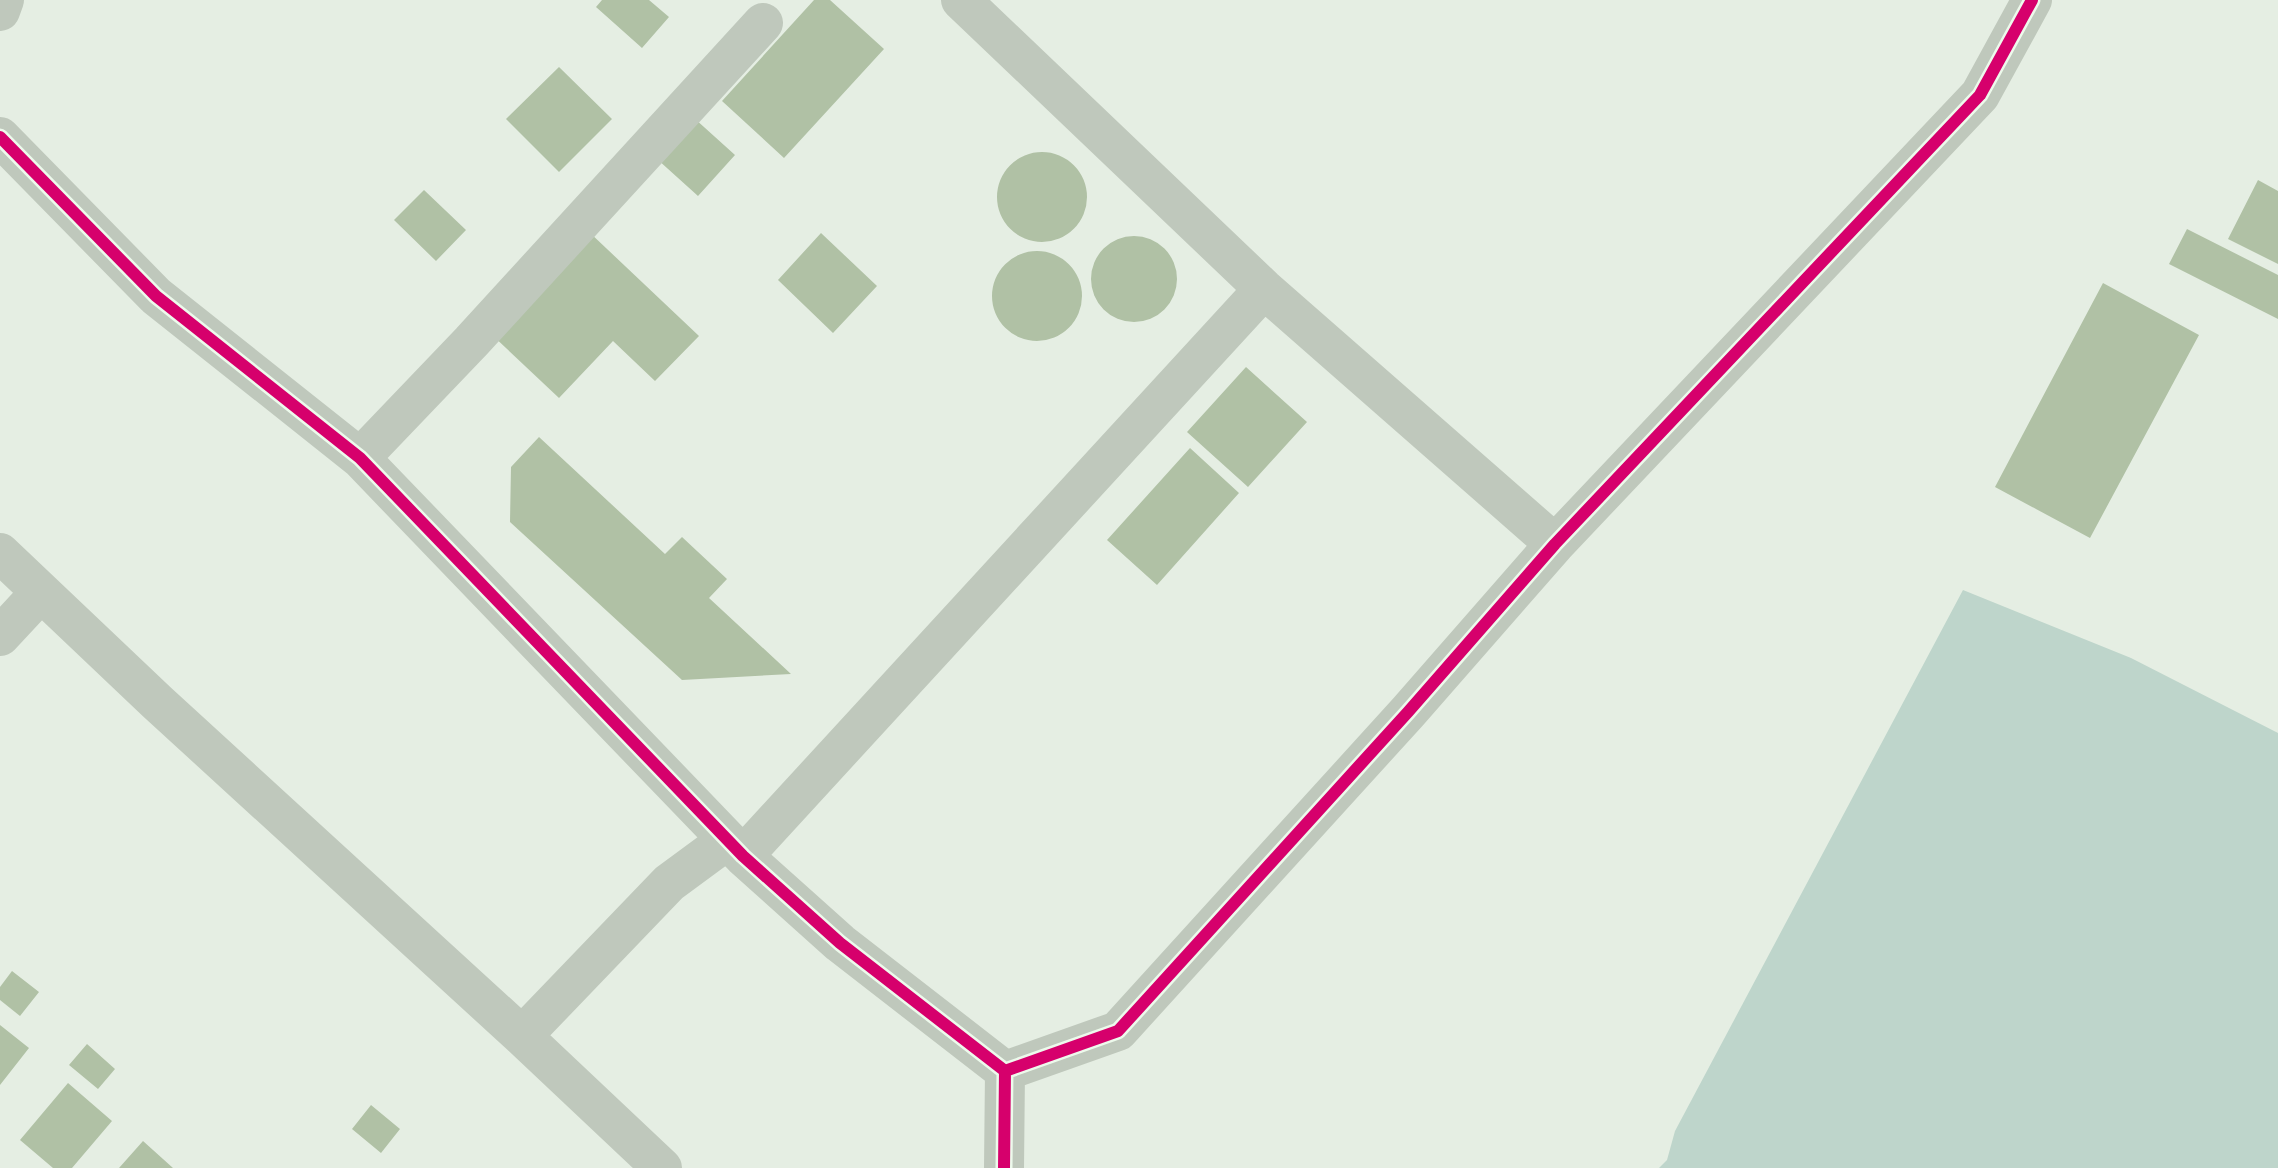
<svg xmlns="http://www.w3.org/2000/svg" width="2278" height="1168" viewBox="0 0 2278 1168" font-family="Overpass,sans-serif">
	<style>
		.green { fill: #bed5cb }
		.building { fill: #b0c1a5 }
		.lines { fill: none; stroke-linecap: round; stroke-linejoin: round }
		.minor { stroke: #bfc8bc; stroke-width: 40 }
		.cycleway-casing { stroke: #edfaec; stroke-width: 17 }
		.cycleway { stroke: #d6006c; stroke-width: 12 }
	</style>
	<rect width="100%" height="100%" fill="#e5eee3"/>
	<path class="green" d="M 1963,590 L 2131,658 L 2278,733 L 2278,1168 L 1659,1168 L 1667,1160 L 1675,1131 Z"/>
	<path class="building" d="M 602,0 L 649,0 L 669,17 L 642,48 L 596,7 Z
		M 814,0 L 830,0 L 884,49 L 784,158 L 722,101 Z
		M 559,67 L 612,119 L 559,172 L 506,119 Z
		M 694,118 L 735,155 L 698,196 L 657,159 Z
		M997 197a45 45 0 1 1 90 0a45 45 0 1 1-90 0Z
		M 2258,180 L 2278,191 L 2278,264 L 2228,239 Z
		M 424,190 L 466,230 L 436,261 L 394,220 Z
		M 2187,229 L 2278,275 L 2278,319 L 2169,264 Z
		M 588,231 L 699,336 L 655,381 L 613,341 L 559,398 L 490,333 Z
		M 821,233 L 877,286 L 833,333 L 778,280 Z
		M1091 279a43 43 0 1 1 86 0a43 43 0 1 1-86 0Z
		M992 296a45 45 0 1 1 90 0a45 45 0 1 1-90 0Z
		M 2103,283 L 2199,335 L 2090,538 L 1995,487 Z
		M 1246,367 L 1307,422 L 1248,487 L 1187,432 Z
		M 539,437 L 665,554 L 682,537 L 727,579 L 709,598 L 791,674 L 682,680 L 510,522 L 511,467 Z
		M 1190,448 L 1239,493 L 1157,585 L 1107,540 Z
		M 12,971 L 39,992 L 20,1016 L 0,1000 L 0,987 Z
		M 0,1025 L 29,1048 L 0,1085 Z
		M 87,1044 L 115,1069 L 98,1089 L 69,1065 Z
		M 68,1083 L 112,1121 L 72,1168 L 53,1168 L 20,1140 Z
		M 371,1105 L 400,1129 L 381,1153 L 352,1129 Z
		M 143,1141 L 173,1168 L 119,1168 Z"/>
	<g class="lines">
		<path class="minor" d="M 961,0 L 1264,289 L 1555,544
			M 0,11 L 4,0
			M 0,137 L 156,296 L 360,458 L 743,856 L 840,943 L 1005,1071 L 1004,1168
			M 360,458 L 471,342 L 763,23
			M 0,553 L 157,702 L 522,1036 L 662,1168
			M 0,636 L 41,592
			M 743,856 L 1264,289
			M 522,1036 L 669,883 L 726,841
			M 1005,1071 L 1118,1031 L 1408,712 L 1555,544 L 1980,95 L 2032,0"/>
		<g class="cycleway-casing">
			<path id="cycleway" d="M 0,137 L 156,296 L 360,458 L 743,856 L 840,943 L 1005,1071 L 1004,1168
				M 1005,1071 L 1118,1031 L 1408,712 L 1555,544 L 1980,95 L 2032,0"/>
		</g>
		<use href="#cycleway" class="cycleway"/>
	</g>
</svg>
